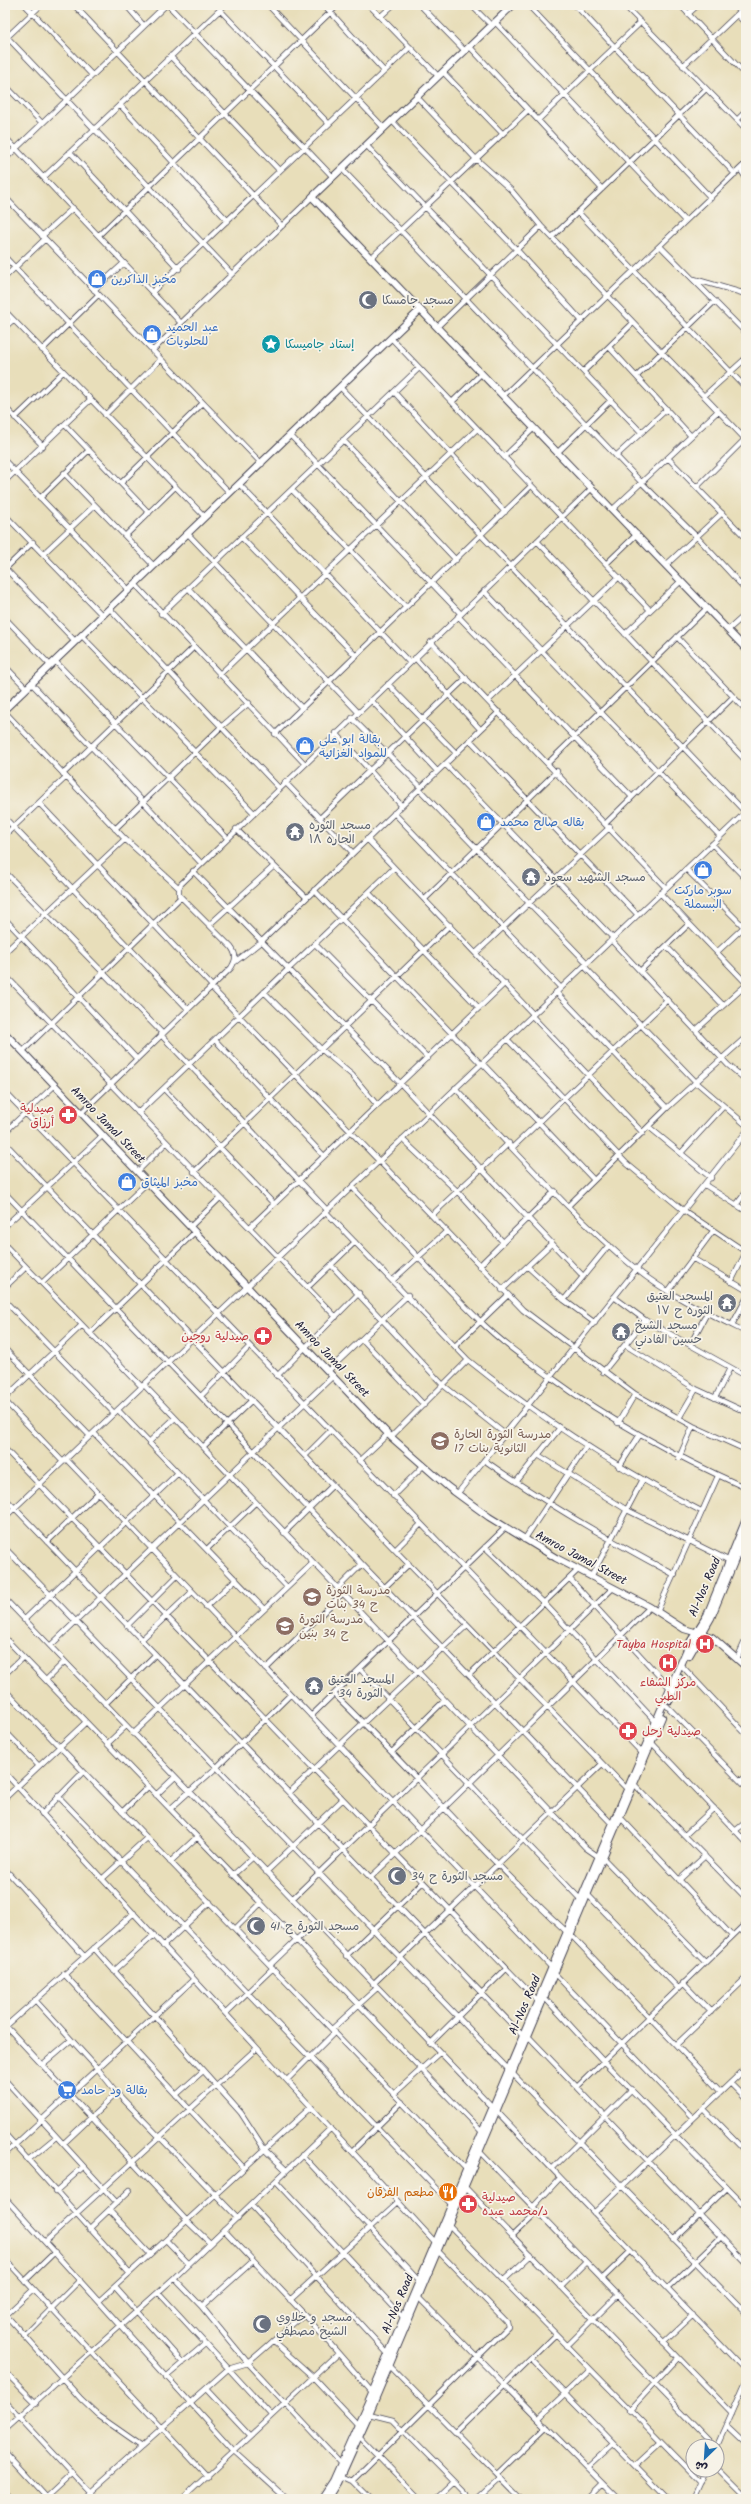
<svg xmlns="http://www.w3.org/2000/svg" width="751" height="2504" viewBox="0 0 751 2504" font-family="Kalam,'Playpen Sans Arabic',sans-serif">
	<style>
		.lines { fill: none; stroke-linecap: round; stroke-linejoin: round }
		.street-casing { stroke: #403e4e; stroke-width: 6 }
		.secondary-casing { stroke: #403e4e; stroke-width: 8 }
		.street { stroke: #fff; stroke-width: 4.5 }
		.secondary { stroke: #fff; stroke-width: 6 }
		.labels { text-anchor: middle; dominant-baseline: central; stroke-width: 3.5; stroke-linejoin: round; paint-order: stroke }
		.shop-label { font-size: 12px; fill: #366cbe; stroke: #f7f3e8; text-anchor: start }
		.worship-label { font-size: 12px; fill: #5b616d; stroke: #f7f3e8; text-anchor: start }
		.culture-label { font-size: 12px; fill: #0d838f; stroke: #f7f3e8; text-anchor: start }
		.health-label { font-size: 12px; fill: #be3a42; stroke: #f7f3e8; text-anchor: end }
		.street-label { font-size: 12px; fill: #22223b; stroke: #f7f3e8 }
		.education-label { font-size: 12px; fill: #785e54; stroke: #f7f3e8; text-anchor: start }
		.food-label { font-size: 12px; fill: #c56008; stroke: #f7f3e8; text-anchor: end }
	</style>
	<rect width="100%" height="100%" fill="#f7f3e8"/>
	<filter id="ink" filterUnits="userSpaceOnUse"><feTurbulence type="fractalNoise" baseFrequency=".025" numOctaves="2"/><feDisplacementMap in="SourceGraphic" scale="8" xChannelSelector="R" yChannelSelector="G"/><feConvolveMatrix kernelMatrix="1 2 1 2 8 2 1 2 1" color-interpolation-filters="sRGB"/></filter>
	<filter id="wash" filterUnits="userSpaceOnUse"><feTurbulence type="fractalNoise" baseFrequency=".012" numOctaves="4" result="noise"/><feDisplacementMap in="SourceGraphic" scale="16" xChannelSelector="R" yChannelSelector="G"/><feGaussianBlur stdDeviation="0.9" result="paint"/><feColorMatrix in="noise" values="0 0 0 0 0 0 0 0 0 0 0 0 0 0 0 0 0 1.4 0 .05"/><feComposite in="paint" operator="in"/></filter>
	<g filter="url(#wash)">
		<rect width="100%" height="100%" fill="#e8deba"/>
	</g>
	<g filter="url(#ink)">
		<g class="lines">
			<g class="street-casing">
				<path id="street" d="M 25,5 L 92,75
					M 74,5 L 282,226
					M 126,5 L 144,26
					M 168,5 L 333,177
					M 268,5 L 384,128
					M 324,5 L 384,71
					M 369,5 L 438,76
					M 420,5 L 465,51
					M 471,5 L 492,26
					M 528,5 L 711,198
					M 575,5 L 735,174
					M 624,5 L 746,129
					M 680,5 L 746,75
					M 220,10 L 329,124
					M 688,14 L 698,5
					M 737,15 L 746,24
					M 381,16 L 393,5
					M 495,22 L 685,221
					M 7,37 L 232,274
					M 6,38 L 41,5
					M 470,47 L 602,189
					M 170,56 L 279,170
					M 683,66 L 746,6
					M 443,72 L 502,133
					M 5,85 L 42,123
					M 417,97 L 475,158 L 511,190 L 541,226 L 746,440
					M 120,105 L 228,221
					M 538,120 L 641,22
					M 737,120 L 746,111
					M 392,121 L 517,250 L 582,321
					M 5,137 L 181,323
					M 366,145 L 641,432
					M 70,152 L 179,269
					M 5,159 L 166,5
					M 342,169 L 642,483 L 697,537 L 746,590
					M 740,169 L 746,178
					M 44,177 L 225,5
					M 5,197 L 262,464
					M 578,212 L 746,388
					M 99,235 L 338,5
					M 42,236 L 73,208
					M 552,237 L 706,89
					M 660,246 L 746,333
					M 5,257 L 230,493
					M 371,258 L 528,110
					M 5,277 L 45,239
					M 694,279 L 746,294
					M 94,290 L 124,263
					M 152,292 L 410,47
					M 5,311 L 205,517
					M 5,327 L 13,320
					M 437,327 L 541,226
					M 391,338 L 650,610
					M 609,347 L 691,436
					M 42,350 L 98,295
					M 152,351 L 312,197
					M 584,371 L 633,323
					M 637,376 L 715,301
					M 340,387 L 745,812
					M 394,392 L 505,512
					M 503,396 L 746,163
					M 704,396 L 746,358
					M 452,402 L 481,374
					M 5,407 L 43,446
					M 105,415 L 161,359
					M 15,418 L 63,372
					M 65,425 L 149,513
					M 290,435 L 461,614
					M 343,440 L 456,560
					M 557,453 L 611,400
					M 616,456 L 667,409
					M 504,457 L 534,428
					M 668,458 L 746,538
					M 5,461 L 129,590
					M 64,473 L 154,566
					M 5,481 L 90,400
					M 121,483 L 203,403
					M 240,485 L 410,663
					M 697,487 L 745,439
					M 292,490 L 406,607
					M 40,498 L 89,450
					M 612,510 L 718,411
					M 5,515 L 103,616
					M 188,534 L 358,712
					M 125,536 L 175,487
					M 241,537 L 356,656
					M 537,541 L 746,761
					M 44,553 L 95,505
					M 606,564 L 637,534
					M 666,565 L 722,513
					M 5,568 L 75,641
					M 5,569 L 33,542
					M 135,584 L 304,763
					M 188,588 L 302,708
					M 484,591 L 720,836
					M 110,609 L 279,788
					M 161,614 L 419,368
					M 458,616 L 632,797
					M 5,618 L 50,665
					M 728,630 L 746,614
					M 625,634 L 681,581
					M 82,636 L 253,812
					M 677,637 L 746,710
					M 431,642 L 666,888
					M 415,658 L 480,729
					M 55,661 L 227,838
					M 5,666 L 26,688
					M 219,675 L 477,429
					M 31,683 L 201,863
					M 388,684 L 456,753
					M 371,700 L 437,771
					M 488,701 L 619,577
					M 5,712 L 125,839 L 179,888
					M 352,718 L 421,787
					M 336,733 L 401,805
					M 275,734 L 531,486
					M 470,740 L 638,915
					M 548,763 L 707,608
					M 445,764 L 613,938
					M 63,774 L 193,648
					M 285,782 L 353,853
					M 419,789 L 587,963
					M 39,803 L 212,986
					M 394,813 L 561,988
					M 5,818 L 188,1009
					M 320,818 L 466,678
					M 606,823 L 733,697
					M 115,829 L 221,727 L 249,703
					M 236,829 L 306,897
					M 5,835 L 66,777
					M 367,839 L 533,1014
					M 712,844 L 746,879
					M 686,869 L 746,929
					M 193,871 L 400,1083 L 583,1276
					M 5,872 L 163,1034
					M 314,890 L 481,1064
					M 369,893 L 479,1008
					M 660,893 L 746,983
					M 425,899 L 557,771
					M 5,919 L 137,1059
					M 209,925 L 274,866
					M 611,940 L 728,1065 L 746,1080
					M 315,944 L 428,1058
					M 666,946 L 723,1005
					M 5,952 L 125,839
					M 717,952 L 746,925
					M 476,953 L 610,827
					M 235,962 L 262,941 L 499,712
					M 584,966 L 696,1082 L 746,1125
					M 640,971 L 689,924
					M 5,975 L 336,1317
					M 211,987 L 523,1310 L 635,1394 L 693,1426 L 746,1450
					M 264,992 L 321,1049 L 352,1075 L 377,1105
					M 556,992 L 667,1108
					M 532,1016 L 643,1133
					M 696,1030 L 746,985
					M 161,1035 L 327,1210
					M 507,1039 L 626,1163 L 683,1210 L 746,1252
					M 215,1040 L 324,1156
					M 23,1051 L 181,897
					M 482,1063 L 594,1180
					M 455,1088 C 514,1149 571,1215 636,1269 C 668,1295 709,1314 746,1332
					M 164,1089 L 274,1204
					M 5,1092 L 642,1753
					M 82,1112 L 231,968 C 236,960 237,955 231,947 L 179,895 L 179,888 L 181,884 L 592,488
					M 138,1113 L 394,868
					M 649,1127 L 711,1178
					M 5,1132 L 55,1085
					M 402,1139 L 458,1192 L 503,1242
					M 5,1143 L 395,1550 L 627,1789
					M 513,1147 L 667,1000
					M 681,1153 L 723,1107
					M 138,1171 L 166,1143
					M 194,1172 L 450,925
					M 705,1185 L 746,1211
					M 352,1187 C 394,1231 435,1277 479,1320 C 501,1342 527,1360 552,1378 C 613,1423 677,1457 746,1488
					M 5,1193 L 612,1824
					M 569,1205 L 667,1108 L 746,1037
					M 736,1205 L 746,1192
					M 326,1212 L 468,1360 C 541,1419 617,1468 701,1511
					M 432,1215 L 509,1143
					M 5,1226 L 103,1135
					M 190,1227 L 220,1198
					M 249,1228 L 505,983
					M 5,1245 L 142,1387
					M 692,1258 L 746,1290
					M 331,1265 L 443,1385 L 505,1434
					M 479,1266 L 555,1191
					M 528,1267 L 564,1300 L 595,1323
					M 393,1280 L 447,1231
					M 731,1282 L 746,1252
					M 42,1283 L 148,1182
					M 5,1287 L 26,1267
					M 307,1288 L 355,1242
					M 502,1290 L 551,1244
					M 669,1290 L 713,1231
					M 614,1297 L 645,1320 L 746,1376
					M 564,1300 L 609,1245
					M 5,1301 L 114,1413
					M 732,1325 L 746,1299
					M 90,1333 L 195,1232
					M 362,1339 L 424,1405
					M 456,1345 L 507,1296
					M 625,1345 L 696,1389 L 746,1412
					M 690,1345 L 707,1313
					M 5,1349 L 90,1436
					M 328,1371 L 408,1295
					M 603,1372 L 645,1320
					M 277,1376 L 359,1293
					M 144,1385 L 586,1848 L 599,1857
					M 201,1396 L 249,1347
					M 5,1398 L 82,1325
					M 715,1398 L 730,1368
					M 5,1401 L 63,1462
					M 118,1410 L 287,1587
					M 743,1410 L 746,1402
					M 679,1418 L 696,1389
					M 618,1423 L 635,1394
					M 94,1433 L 264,1609
					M 391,1437 L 468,1360
					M 149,1442 L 175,1418
					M 203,1447 L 252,1400
					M 5,1449 L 538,2001
					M 538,1455 L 627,1510 L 730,1561
					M 305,1456 L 330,1431
					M 679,1458 L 693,1426
					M 66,1459 L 552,1968
					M 484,1460 C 545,1503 609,1540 675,1575
					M 359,1461 L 388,1434
					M 619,1467 L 639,1436
					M 516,1482 L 559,1429
					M 457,1494 L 746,1132
					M 393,1496 L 424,1465
					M 5,1498 L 523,2036
					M 5,1517 L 746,812
					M 284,1533 L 333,1485
					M 524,1540 L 586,1447
					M 47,1542 L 98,1493
					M 485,1547 L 545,1604 L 656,1722
					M 5,1548 L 509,2070
					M 207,1549 L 255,1503
					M 395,1550 L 420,1525
					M 591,1577 L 642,1481
					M 570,1579 L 670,1688
					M 384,1588 L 409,1564
					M 337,1589 L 362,1564
					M 5,1599 L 746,2371
					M 206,1607 L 236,1579
					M 657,1612 L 718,1476
					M 24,1620 L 178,1473
					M 127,1626 L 177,1576
					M 5,1638 L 482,2132
					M 141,1640 L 192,1592
					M 50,1646 L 333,1376
					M 737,1659 L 746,1639
					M 683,1667 L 746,1734
					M 266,1669 L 342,1594
					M 360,1669 L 581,1900
					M 5,1674 L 23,1657
					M 469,1675 L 578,1570
					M 46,1680 L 64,1662
					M 5,1690 L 466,2169
					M 334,1694 C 414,1771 485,1857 567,1932
					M 105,1704 L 155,1655
					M 667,1706 L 746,1787
					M 311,1716 L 505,1528
					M 5,1731 L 39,1766
					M 133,1734 L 313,1563
					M 652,1743 L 746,1842
					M 107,1744 L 126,1726
					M 392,1752 L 444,1701
					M 5,1773 L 436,2243
					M 741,1781 L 746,1776
					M 634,1784 L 746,1898
					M 290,1792 L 467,1625
					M 156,1795 L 175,1777
					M 58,1796 L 452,2205
					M 5,1798 L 86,1722
					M 170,1809 L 217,1767 L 290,1695
					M 122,1812 L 148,1787
					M 42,1814 L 83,1772
					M 620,1817 L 732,1936
					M 735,1831 L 746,1822
					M 685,1835 L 714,1808
					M 603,1858 L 705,1962
					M 170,1862 L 197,1837
					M 5,1869 L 84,1956
					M 266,1872 L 342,1800
					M 233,1875 L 252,1858
					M 371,1877 L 445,1807 L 650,1607
					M 102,1879 L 147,1838
					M 679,1880 L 705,1856
					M 588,1895 L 678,1988
					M 292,1899 L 613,1588
					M 236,1928 L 261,1903
					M 740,1929 L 746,1935
					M 571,1935 L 721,2092
					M 163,1946 L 210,1902
					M 94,1948 L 241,2113 L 265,2150 L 286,2170
					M 346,1956 L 422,1883
					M 270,1965 L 314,1923
					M 114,1971 L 154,1935
					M 64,1974 L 244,2168
					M 555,1974 L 693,2118
					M 683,1983 L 711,2012
					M 373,1984 L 602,1764
					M 545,1998 L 603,2061 L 746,2207
					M 35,2000 L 98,2069 L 117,2093 L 238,2218
					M 226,2013 L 273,1968
					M 6,2026 L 187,2221 L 210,2243
					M 5,2027 L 134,1913
					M 332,2029 L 377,1988
					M 529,2037 L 746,2263
					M 430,2044 L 506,1969
					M 677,2044 L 746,1978
					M 43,2064 L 71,2040
					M 513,2074 L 746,2314
					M 5,2080 L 117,2203
					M 287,2080 L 335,2032
					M 730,2083 L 746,2099
					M 578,2086 L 746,1923
					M 394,2094 L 439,2053
					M 176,2095 L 203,2071
					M 704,2109 L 746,2152
					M 5,2134 L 130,2273
					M 63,2144 L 117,2093
					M 352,2151 L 402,2102
					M 480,2152 L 732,2413
					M 5,2154 L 194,1979
					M 302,2155 L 420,2282
					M 28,2160 L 56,2137
					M 552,2169 L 632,2089
					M 276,2181 L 404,2318
					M 465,2187 L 715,2446
					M 55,2192 L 83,2167
					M 5,2198 L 234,2451 L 287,2499
					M 251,2205 L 388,2354
					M 533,2207 L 560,2178
					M 109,2210 L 150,2254
					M 594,2213 L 746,2068
					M 449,2225 L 701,2482
					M 89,2229 L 130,2190
					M 224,2230 L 304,2314 L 372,2392
					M 512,2236 L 538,2211
					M 166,2240 L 189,2264
					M 673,2240 L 727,2188
					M 45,2242 L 257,2048
					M 5,2259 L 208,2477
					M 174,2278 L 202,2307 L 248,2363 L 341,2463
					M 602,2279 L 631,2251
					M 504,2280 L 531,2255
					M 25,2281 L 55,2252
					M 115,2287 L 183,2363
					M 561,2287 L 586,2262
					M 667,2289 L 721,2237
					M 159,2293 L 271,2415
					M 416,2295 L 618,2499
					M 290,2300 L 398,2202
					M 99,2301 L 311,2107
					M 202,2307 L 252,2262
					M 5,2314 L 81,2399 L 99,2416 L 142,2446
					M 6,2315 L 33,2290
					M 24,2336 L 80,2280
					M 273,2341 L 312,2376 L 358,2425
					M 663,2343 L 693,2315
					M 567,2346 L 618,2295
					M 531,2359 L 667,2499
					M 389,2365 L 521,2499
					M 5,2372 L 36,2403
					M 166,2377 L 205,2344
					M 206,2389 L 249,2435
					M 5,2401 L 96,2499
					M 629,2411 L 678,2358
					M 369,2414 L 393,2420 L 471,2499
					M 539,2418 L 590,2370
					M 726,2426 L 746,2445
					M 5,2429 L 174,2278 L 331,2128
					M 456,2432 L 556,2334
					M 359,2436 L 420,2499
					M 717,2446 L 746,2381
					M 5,2452 L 48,2499
					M 635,2465 L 660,2442
					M 587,2468 L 613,2444
					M 717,2468 L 746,2497
					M 497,2474 L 547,2426
					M 341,2476 L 352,2481 L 370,2499
					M 352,2481 L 508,2327 L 507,2322 L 438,2251
					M 5,2494 L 10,2499
					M 45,2499 L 73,2473
					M 82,2499 L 228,2369 L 248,2363 L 304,2314
					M 182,2499 L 338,2354
					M 436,2499 L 454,2482
					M 478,2499 L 501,2478
					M 586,2499 L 602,2483
					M 693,2499 L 706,2470"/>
			</g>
			<g class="secondary-casing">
				<path id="secondary" d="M 513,5 L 312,197 L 746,649
					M 5,709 L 420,310
					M 5,1033 L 363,1408 L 391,1437 L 448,1487 L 489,1517 L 556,1558 L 650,1607 L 684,1629 L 712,1637 L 746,1667
					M 689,1656 L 711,1618 L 746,1533
					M 670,1700 L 679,1677
					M 321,2499 L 333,2481 L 368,2402 L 670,1688 L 690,1642 L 707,1615 L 746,1519
					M 328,2499 L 338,2483 L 369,2414 L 662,1717"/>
			</g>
			<use href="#street" class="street"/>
			<use href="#secondary" class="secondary"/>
		</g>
	</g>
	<defs>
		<g id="shop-disc" transform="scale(1)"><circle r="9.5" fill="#3f7fe0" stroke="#f7f3e8"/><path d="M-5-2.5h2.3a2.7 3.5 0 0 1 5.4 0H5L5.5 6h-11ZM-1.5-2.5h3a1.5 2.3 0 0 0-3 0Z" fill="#fff"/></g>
		<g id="mosque-disc" transform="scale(1)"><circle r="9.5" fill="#6b7280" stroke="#f7f3e8"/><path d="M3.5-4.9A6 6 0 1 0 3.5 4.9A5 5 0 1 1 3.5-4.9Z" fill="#fff"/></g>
		<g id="sight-disc" transform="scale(1)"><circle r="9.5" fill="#0f9aa8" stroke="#f7f3e8"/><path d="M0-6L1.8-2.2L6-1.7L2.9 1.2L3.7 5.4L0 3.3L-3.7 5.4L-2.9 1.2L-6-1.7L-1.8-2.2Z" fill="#fff"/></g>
		<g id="temple-disc" transform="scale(1)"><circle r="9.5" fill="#6b7280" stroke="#f7f3e8"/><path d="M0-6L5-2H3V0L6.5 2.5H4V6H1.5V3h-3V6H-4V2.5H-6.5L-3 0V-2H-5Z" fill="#fff"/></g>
		<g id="pharmacy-disc" transform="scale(1)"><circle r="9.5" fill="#e0444e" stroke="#f7f3e8"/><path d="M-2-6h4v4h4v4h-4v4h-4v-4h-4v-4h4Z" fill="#fff"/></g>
		<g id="school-disc" transform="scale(1)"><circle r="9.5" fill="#8d6e63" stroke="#f7f3e8"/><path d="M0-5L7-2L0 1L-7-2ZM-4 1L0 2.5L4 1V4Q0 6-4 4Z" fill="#fff"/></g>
		<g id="hospital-disc" transform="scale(1)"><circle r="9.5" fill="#e0444e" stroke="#f7f3e8"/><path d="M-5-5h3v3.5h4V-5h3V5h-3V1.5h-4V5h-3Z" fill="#fff"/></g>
		<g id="supermarket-disc" transform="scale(1)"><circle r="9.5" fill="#3f7fe0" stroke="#f7f3e8"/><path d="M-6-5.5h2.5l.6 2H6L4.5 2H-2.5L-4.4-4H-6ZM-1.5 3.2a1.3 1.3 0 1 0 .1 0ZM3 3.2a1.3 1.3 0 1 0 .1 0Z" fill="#fff"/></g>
		<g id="restaurant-disc" transform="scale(1)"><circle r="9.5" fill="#e8710a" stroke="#f7f3e8"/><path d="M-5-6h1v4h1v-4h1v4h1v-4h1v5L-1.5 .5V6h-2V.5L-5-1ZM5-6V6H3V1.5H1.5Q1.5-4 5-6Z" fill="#fff"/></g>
	</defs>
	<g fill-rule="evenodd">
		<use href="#shop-disc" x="97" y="279"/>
		<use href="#mosque-disc" x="368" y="300"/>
		<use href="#shop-disc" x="152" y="334"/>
		<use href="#sight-disc" x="271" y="344"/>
		<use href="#shop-disc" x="305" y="746"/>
		<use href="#shop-disc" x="486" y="822"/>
		<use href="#temple-disc" x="295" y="832"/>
		<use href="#shop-disc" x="703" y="870"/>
		<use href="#temple-disc" x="531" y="877"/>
		<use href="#pharmacy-disc" x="68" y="1115"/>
		<use href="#shop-disc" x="127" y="1182"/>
		<use href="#temple-disc" x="727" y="1303"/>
		<use href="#temple-disc" x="621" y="1332"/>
		<use href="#pharmacy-disc" x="263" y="1336"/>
		<use href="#school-disc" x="440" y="1441"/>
		<use href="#school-disc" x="312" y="1597"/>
		<use href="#school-disc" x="285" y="1626"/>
		<use href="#hospital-disc" x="705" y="1644"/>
		<use href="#hospital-disc" x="668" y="1663"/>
		<use href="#temple-disc" x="314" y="1686"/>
		<use href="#pharmacy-disc" x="628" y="1731"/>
		<use href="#mosque-disc" x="397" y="1876"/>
		<use href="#mosque-disc" x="256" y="1926"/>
		<use href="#supermarket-disc" x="67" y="2090"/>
		<use href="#restaurant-disc" x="448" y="2192"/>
		<use href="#pharmacy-disc" x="468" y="2204"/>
		<use href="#mosque-disc" x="262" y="2324"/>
	</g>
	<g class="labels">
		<g class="shop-label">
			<text x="111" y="279">مخبز الذاكرين</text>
			<text x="166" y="327">عبد الحميد<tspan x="166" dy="14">للحلويات</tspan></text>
			<text x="319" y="739">بقالة ابو علي<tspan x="319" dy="14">للمواد الغزائيه</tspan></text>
			<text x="500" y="822">بقاله صالح محمد</text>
			<text x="703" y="890" text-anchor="middle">سوبر ماركت<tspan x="703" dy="14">البسملة</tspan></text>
			<text x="141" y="1182">مخبز الميثاق</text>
			<text x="81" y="2090">بقالة ود حامد</text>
		</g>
		<g class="worship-label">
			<text x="382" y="300">مسجد جامسكا</text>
			<text x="309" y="825">مسجد الثوره<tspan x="309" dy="14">الحاره ١٨</tspan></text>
			<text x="545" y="877">مسجد الشهيد سعود</text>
			<text x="713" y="1296" text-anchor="end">المسجد العتيق<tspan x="713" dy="14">الثوره ح ١٧</tspan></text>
			<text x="635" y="1325">مسجد الشيخ<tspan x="635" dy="14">حسين الفادني</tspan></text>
			<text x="328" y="1679">المسجد العتيق<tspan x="328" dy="14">- الثورة 34</tspan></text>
			<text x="411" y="1876">مسجد الثورة ح 34</text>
			<text x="270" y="1926">مسجد الثورة ح 41</text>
			<text x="276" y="2317">مسجد و خلاوي<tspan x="276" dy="14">الشيخ مصطفي</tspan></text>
		</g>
		<g class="culture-label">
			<text x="285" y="344">إستاد جاميسكا</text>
		</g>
		<g class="health-label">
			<text x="54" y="1108">صيدلية<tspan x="54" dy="14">أرزاق</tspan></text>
			<text x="249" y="1336">صيدلية روجين</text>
			<text x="691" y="1644">Tayba Hospital</text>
			<text x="668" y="1682" text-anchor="middle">مركز الشفاء<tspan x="668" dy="14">الطبي</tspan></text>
			<text x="642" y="1731" text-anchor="start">صيدلية زحل</text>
			<text x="482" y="2197" text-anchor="start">صيدلية<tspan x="482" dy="14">د/محمد عبده</tspan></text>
		</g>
		<g class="street-label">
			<text transform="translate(108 1125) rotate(46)">Amroo Jamal Street</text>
			<text transform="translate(332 1359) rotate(46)">Amroo Jamal Street</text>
			<text transform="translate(581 1558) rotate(28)">Amroo Jamal Street</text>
			<text transform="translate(705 1587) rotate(-67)">Al-Nos Road</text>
			<text transform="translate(525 2005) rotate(-67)">Al-Nos Road</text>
			<text transform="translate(398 2304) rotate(-67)">Al-Nos Road</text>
		</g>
		<g class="education-label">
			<text x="454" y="1434">مدرسة الثورة الحارة<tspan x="454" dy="14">17 الثانوية بنات</tspan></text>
			<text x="326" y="1590">مدرسة الثورة<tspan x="326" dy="14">ح 34 بنات</tspan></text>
			<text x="299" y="1619">مدرسة الثورة<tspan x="299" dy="14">ح 34 بنين</tspan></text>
		</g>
		<g class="food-label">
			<text x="434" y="2192">مطعم الفرقان</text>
		</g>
	</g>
	<rect width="751" height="2504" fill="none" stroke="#f7f3e8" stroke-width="20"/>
	<g transform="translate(705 2458) rotate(205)"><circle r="19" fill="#f7f3e8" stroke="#a29fa3"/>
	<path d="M0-3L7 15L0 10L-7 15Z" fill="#1f6fb2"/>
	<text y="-6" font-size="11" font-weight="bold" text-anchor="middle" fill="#22223b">ش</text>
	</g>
</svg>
